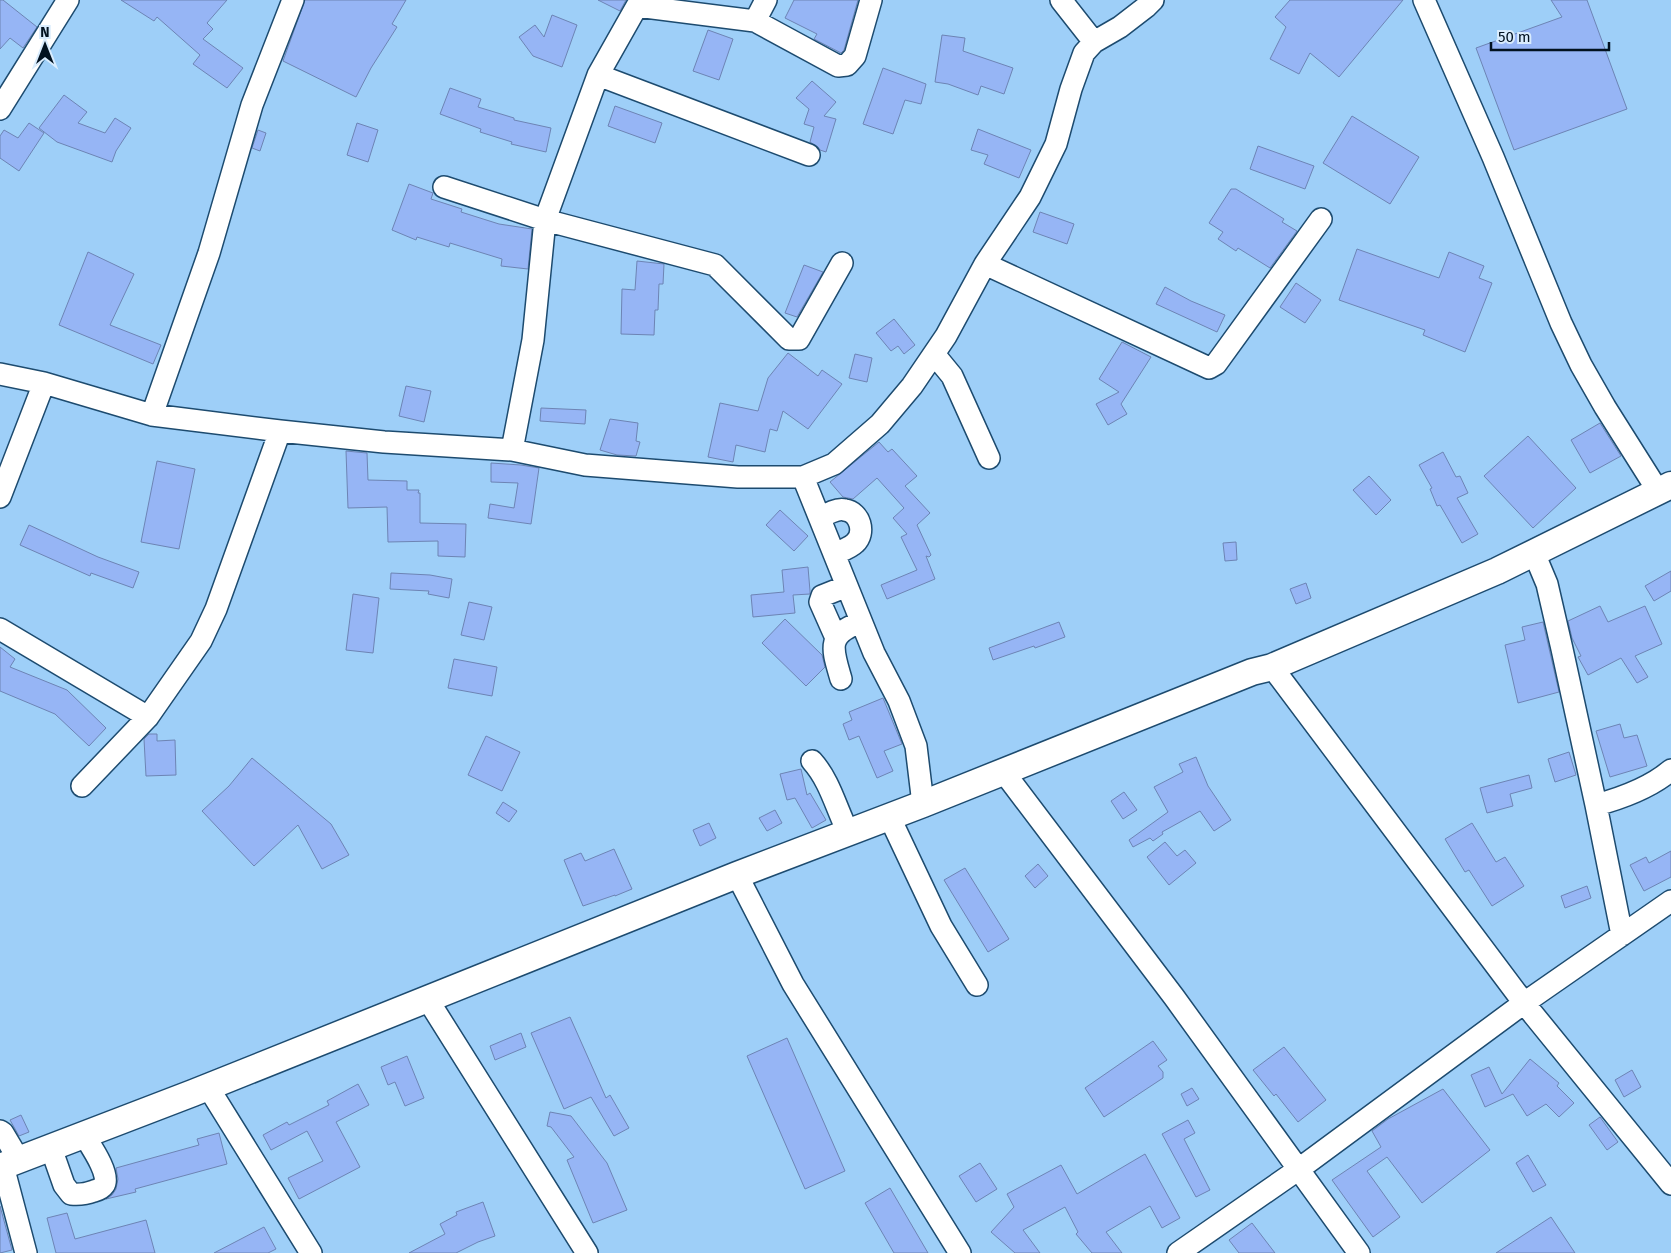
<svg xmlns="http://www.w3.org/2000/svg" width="1671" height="1253" viewBox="0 0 1671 1253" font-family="'Fira Sans',sans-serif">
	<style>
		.building { fill: #96b5f5; stroke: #6d84b4 }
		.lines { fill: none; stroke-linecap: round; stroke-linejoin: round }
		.minor-casing { stroke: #1d4b6f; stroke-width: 24 }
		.major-casing { stroke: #1d4b6f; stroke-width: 29 }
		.minor { stroke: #fff; stroke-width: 21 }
		.major { stroke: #fff; stroke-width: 26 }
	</style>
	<rect width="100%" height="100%" fill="#9ecff8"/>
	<path class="building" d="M 0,0 L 3,0 L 37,27 L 23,48 L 10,38 L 0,49 Z
		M 121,0 L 227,0 L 207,23 L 213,29 L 203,39 L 243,68 L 227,88 L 193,64 L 200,55 L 157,17 L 154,21 Z
		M 305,0 L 406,0 L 392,24 L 397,27 L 371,68 L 356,97 L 283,61 Z
		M 598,0 L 626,0 L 620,11 Z
		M 794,0 L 858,0 L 844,50 L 841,53 L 814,39 L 817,34 L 785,18 Z
		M 1290,0 L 1403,0 L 1339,77 L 1310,53 L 1299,74 L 1270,59 L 1286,27 L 1275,17 Z
		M 1551,0 L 1587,0 L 1627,109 L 1514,150 L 1476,48 L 1562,17 Z
		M 552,15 L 577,25 L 562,67 L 533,56 L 519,37 L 535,25 L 544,37 Z
		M 708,30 L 733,39 L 719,80 L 693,71 Z
		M 942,35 L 965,38 L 963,51 L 1013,68 L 1004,94 L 981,86 L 978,95 L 948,84 L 935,82 Z
		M 883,68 L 926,84 L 921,104 L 905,100 L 893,134 L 863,124 Z
		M 812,81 L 836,102 L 824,116 L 836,119 L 826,152 L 820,150 L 818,147 L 810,142 L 814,127 L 804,124 L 809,109 L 796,98 Z
		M 450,88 L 481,99 L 478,107 L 514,118 L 514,120 L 551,128 L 546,152 L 511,144 L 512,142 L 480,132 L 481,129 L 440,114 Z
		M 64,95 L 87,112 L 78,123 L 105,133 L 115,118 L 131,128 L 116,151 L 112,162 L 57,142 L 39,128 Z
		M 615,106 L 662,123 L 655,143 L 608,126 Z
		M 1352,116 L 1419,157 L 1390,204 L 1323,163 Z
		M 29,123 L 44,133 L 19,171 L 0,158 L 0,136 L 4,130 L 18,138 Z
		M 357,123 L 378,130 L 368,162 L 347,155 Z
		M 978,129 L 1031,150 L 1019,178 L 984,164 L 988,155 L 971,150 Z
		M 258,130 L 266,133 L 260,151 L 252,148 Z
		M 1258,146 L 1314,166 L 1305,189 L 1250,169 Z
		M 409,184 L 433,193 L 431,199 L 462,209 L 461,212 L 499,224 L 532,229 L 528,269 L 501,266 L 502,259 L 450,243 L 449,247 L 417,237 L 416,240 L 392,230 Z
		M 1231,189 L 1236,189 L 1284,219 L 1282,222 L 1297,231 L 1270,268 L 1238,248 L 1236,251 L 1218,239 L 1223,232 L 1209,223 Z
		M 1040,212 L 1074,224 L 1067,244 L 1033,232 Z
		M 1357,249 L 1439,278 L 1449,252 L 1484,266 L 1479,278 L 1492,283 L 1465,352 L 1423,335 L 1425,330 L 1339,300 Z
		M 88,252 L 134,274 L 110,325 L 161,345 L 153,364 L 59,325 Z
		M 637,261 L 664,264 L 663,284 L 659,284 L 658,310 L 655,310 L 654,335 L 621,334 L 622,289 L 635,290 Z
		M 804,265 L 823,272 L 797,317 L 785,313 Z
		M 1296,283 L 1321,300 L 1305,323 L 1280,307 Z
		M 1165,287 L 1191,301 L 1225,315 L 1217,332 L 1156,304 Z
		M 894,319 L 915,345 L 904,354 L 898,346 L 891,351 L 876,333 Z
		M 1122,342 L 1151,357 L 1121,404 L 1127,414 L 1108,425 L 1096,404 L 1119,392 L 1099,379 Z
		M 788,353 L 818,376 L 822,370 L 842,384 L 808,429 L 783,411 L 777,431 L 770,429 L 765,452 L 736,445 L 733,462 L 708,457 L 720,403 L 758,411 L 768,378 Z
		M 855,354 L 872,358 L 867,382 L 849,378 Z
		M 406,386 L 431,391 L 424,422 L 399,416 Z
		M 541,408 L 586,410 L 585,424 L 540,421 Z
		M 610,419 L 638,423 L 636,441 L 640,442 L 636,456 L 617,455 L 600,450 Z
		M 1600,423 L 1621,456 L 1590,473 L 1571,440 Z
		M 1528,436 L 1576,488 L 1533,528 L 1484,476 Z
		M 879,442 L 888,452 L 892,449 L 917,476 L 905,486 L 930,513 L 917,525 L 931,555 L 929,557 L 926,556 L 935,579 L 887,599 L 881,585 L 917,570 L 901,537 L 907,534 L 893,518 L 904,508 L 877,478 L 853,499 L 843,497 L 830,482 Z
		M 346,451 L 367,453 L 368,480 L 407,481 L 407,490 L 419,490 L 418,493 L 420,493 L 420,523 L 466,524 L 465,557 L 438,556 L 438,541 L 388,542 L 387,507 L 348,508 Z
		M 1443,452 L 1456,477 L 1460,476 L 1468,493 L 1457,498 L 1478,534 L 1462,543 L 1440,505 L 1437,506 L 1430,489 L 1432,488 L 1419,465 Z
		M 157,461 L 195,469 L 179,549 L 141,542 Z
		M 491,463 L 521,465 L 539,468 L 531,524 L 488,518 L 490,504 L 514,508 L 518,483 L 491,482 Z
		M 1369,476 L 1391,500 L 1376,515 L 1353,490 Z
		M 780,510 L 808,536 L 794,551 L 766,525 Z
		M 29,525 L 98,557 L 139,572 L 133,588 L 91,573 L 90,576 L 20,545 Z
		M 1236,542 L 1237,560 L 1225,561 L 1223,543 Z
		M 808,567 L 810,591 L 810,594 L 793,595 L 795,613 L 753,617 L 751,595 L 784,592 L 782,570 Z
		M 1671,571 L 1671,591 L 1654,601 L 1645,586 Z
		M 391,573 L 430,575 L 452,579 L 449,598 L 428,594 L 429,591 L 390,589 Z
		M 1306,583 L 1311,598 L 1296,604 L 1290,589 Z
		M 353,594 L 379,598 L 373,653 L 346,650 Z
		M 469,602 L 492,607 L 484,640 L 461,635 Z
		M 1600,606 L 1608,622 L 1645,606 L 1662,644 L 1635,656 L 1648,677 L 1637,683 L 1621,658 L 1588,675 L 1578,657 L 1581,656 L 1572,638 L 1568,621 Z
		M 785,619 L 822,655 L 825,667 L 806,686 L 762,643 Z
		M 1059,622 L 1065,637 L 1035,648 L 1034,646 L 993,660 L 989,648 Z
		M 1543,622 L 1559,692 L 1518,703 L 1505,645 L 1525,640 L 1522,627 Z
		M 0,647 L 15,659 L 10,667 L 67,690 L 106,728 L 89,746 L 55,714 L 0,691 Z
		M 454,659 L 497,667 L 492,696 L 448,688 Z
		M 883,698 L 902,744 L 884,751 L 893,771 L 877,778 L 859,736 L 849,740 L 843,724 L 852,720 L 849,712 Z
		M 1620,724 L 1624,738 L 1637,735 L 1647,766 L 1610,777 L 1596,731 Z
		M 149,734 L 157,734 L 157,741 L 175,740 L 176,775 L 146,776 L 144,739 Z
		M 486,736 L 520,752 L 502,791 L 468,775 Z
		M 1569,752 L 1576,775 L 1555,782 L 1548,759 Z
		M 1196,757 L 1208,786 L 1231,820 L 1214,831 L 1200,811 L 1162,832 L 1163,834 L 1153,841 L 1150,838 L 1133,847 L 1129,840 L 1168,812 L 1154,787 L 1183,772 L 1179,764 Z
		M 252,758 L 331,824 L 349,855 L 322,869 L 298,825 L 254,866 L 202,811 L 229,786 Z
		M 801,769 L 807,795 L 810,793 L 826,820 L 812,828 L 795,798 L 787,800 L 780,774 Z
		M 1529,775 L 1532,788 L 1510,794 L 1513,806 L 1487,813 L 1480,788 Z
		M 1124,792 L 1137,810 L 1123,819 L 1111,801 Z
		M 503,802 L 517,811 L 509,822 L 496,813 Z
		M 775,810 L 782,823 L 767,831 L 759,818 Z
		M 709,823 L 716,838 L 700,846 L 693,830 Z
		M 1472,823 L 1496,862 L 1505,857 L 1524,886 L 1492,906 L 1469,870 L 1465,872 L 1445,839 Z
		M 1165,842 L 1177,856 L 1185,850 L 1196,863 L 1169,885 L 1147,857 Z
		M 614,849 L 632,889 L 615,896 L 615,895 L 583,906 L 564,860 L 581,853 L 585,861 Z
		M 1671,851 L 1671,877 L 1644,891 L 1630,865 L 1646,857 L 1649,863 Z
		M 1038,864 L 1048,876 L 1035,888 L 1025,876 Z
		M 965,868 L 1009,939 L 988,952 L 944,880 Z
		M 1587,886 L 1591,898 L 1565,908 L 1561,896 Z
		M 570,1017 L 606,1098 L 610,1095 L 629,1128 L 614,1136 L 591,1097 L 564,1109 L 531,1033 Z
		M 521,1033 L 526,1047 L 495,1060 L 490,1046 Z
		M 787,1038 L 845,1171 L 805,1189 L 747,1056 Z
		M 1153,1041 L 1167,1060 L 1158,1066 L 1163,1072 L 1163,1078 L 1104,1117 L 1085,1088 Z
		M 1284,1047 L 1326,1100 L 1298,1122 L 1276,1094 L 1274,1096 L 1253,1070 Z
		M 407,1056 L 424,1098 L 405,1106 L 395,1082 L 388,1085 L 381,1067 Z
		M 1530,1059 L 1559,1083 L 1557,1086 L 1574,1103 L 1559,1117 L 1546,1104 L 1527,1116 L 1513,1094 L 1485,1107 L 1471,1075 L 1489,1067 L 1502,1094 Z
		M 1632,1070 L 1641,1087 L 1624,1097 L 1615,1080 Z
		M 358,1084 L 369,1105 L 336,1122 L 360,1167 L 299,1199 L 288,1178 L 323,1161 L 307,1131 L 271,1150 L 263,1135 L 287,1122 L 289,1125 L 329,1105 L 327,1101 Z
		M 1192,1088 L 1199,1099 L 1187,1106 L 1181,1094 Z
		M 1443,1089 L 1490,1150 L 1422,1203 L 1387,1157 L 1367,1171 L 1400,1217 L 1373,1237 L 1332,1180 L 1381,1147 L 1372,1131 L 1388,1119 Z
		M 550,1112 L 571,1116 L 607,1163 L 627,1210 L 593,1223 L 567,1160 L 574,1157 L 551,1127 L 547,1126 Z
		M 21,1115 L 29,1132 L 19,1136 L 10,1120 Z
		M 1600,1117 L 1618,1142 L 1607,1150 L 1589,1125 Z
		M 1188,1120 L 1195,1133 L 1184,1139 L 1210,1190 L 1196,1197 L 1162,1134 Z
		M 219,1133 L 227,1164 L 135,1189 L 136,1192 L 106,1199 L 112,1195 L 116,1189 L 118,1179 L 116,1168 L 199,1145 L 197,1139 Z
		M 1145,1154 L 1180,1218 L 1162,1228 L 1150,1206 L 1106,1232 L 1122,1253 L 1092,1253 L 1076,1234 L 1078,1232 L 1065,1207 L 1023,1230 L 1040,1253 L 1015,1253 L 991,1232 L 1014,1207 L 1007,1194 L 1061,1165 L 1077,1194 Z
		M 1528,1155 L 1546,1185 L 1533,1192 L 1516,1163 Z
		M 980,1163 L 997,1189 L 976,1202 L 959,1176 Z
		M 890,1188 L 928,1253 L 894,1253 L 865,1203 Z
		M 483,1202 L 495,1236 L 478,1242 L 456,1253 L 409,1253 L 445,1234 L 440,1224 L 457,1215 L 456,1212 Z
		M 0,1206 L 12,1250 L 0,1253 Z
		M 67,1213 L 75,1239 L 146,1220 L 155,1253 L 56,1253 L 47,1218 Z
		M 1551,1217 L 1575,1253 L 1496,1253 Z
		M 1252,1223 L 1275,1253 L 1239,1253 L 1229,1240 Z
		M 264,1227 L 276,1249 L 268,1253 L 214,1253 Z"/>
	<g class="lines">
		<g class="minor-casing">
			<path id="minor" d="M 1061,0 L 1094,42
				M 1424,0 L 1493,157 L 1561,323 L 1581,365 L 1605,407 L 1658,491
				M 755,21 L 838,66 L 847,65 L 855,56 L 871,0
				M 598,75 L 809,155
				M 0,109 L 68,0
				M 444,187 L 545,220 L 715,265 L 789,339 L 799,339 L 842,263
				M 985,264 L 1209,368 L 1216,364 L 1321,219
				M 934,354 L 952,376 L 989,458
				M 0,374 L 44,383 L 152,415 L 280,431 L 384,442 L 512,450 L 585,465 L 738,477 L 803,477 L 834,464 L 880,424 L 912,386 L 946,336 L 985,264 L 1030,197 L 1056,144 L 1071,89 L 1084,53 L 1094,42 L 1120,27 L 1146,7 L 1153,0
				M 152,415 L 209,253 L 252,105 L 293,0
				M 512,450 L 533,340 L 545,220 L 598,75 L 637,6 L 755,21 L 766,0
				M 803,477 L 874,653 L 899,701 L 916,746 L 923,804
				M 0,497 L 44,383
				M 820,518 C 827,514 837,508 845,510 C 860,512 866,533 855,543 C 850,548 841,551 834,554
				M 1534,553 L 1547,584 L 1562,649 L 1596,805 L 1622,935
				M 0,629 L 148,717
				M 836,638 L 820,602 L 822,596 L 847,586
				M 1272,667 L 1524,1003 L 1671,1184
				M 841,679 C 832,648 826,635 861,622
				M 812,761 C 830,781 836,808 848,832
				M 1003,771 L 1174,997 L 1359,1253
				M 82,786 L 148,717 L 201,641 L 216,609 L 280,431
				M 1596,805 C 1622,798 1650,788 1671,770
				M 889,816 L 941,926 L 977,985
				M 737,875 L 793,984 L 960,1253
				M 428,1000 L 587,1253
				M 208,1087 L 311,1253
				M 0,1131 L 3,1133 L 19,1160
				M 51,1148 L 64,1185 L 71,1194 C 81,1195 86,1194 94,1191 C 98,1190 102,1188 104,1185 C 111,1175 90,1145 84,1135
				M 3,1166 L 26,1253
				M 1178,1253 L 1299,1169 L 1524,1003 L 1671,901"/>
		</g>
		<g class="major-casing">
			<path id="major" d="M 0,1167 L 193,1093 L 737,875 L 923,804 L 1252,672 L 1272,667 L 1497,571 L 1671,485"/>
		</g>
		<use href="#minor" class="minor"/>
		<use href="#major" class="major"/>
	</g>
	<g transform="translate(45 45)" stroke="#d9ecfd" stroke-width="4" paint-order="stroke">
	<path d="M0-4L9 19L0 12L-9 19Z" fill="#021220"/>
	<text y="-8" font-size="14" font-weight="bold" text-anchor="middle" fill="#021220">N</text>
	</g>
	<path d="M1491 42v8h118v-8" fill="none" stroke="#021220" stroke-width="2.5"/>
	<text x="1498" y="42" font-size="15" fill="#021220" stroke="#d9ecfd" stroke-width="4" paint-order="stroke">50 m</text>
</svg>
